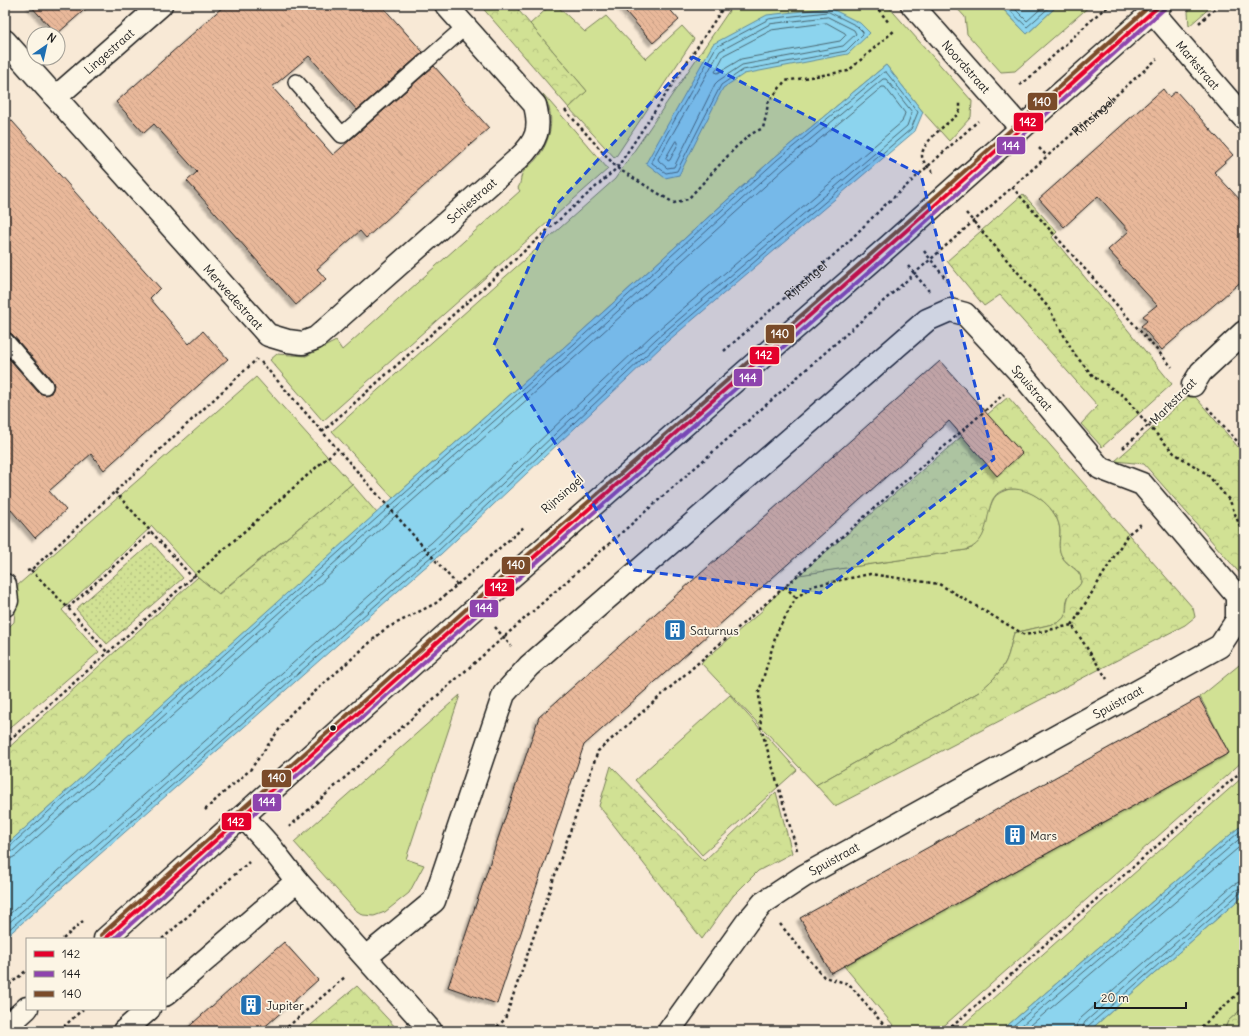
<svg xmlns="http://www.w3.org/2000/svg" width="1249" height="1036" viewBox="0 0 1249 1036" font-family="Delius,sans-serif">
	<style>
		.grass { fill: #d1e194; stroke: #767e58 }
		.forest { fill: url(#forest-crowns); stroke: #767e58 }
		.park { fill: url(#park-dots); stroke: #767e58 }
		.water { fill: #8cd4ee; stroke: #5f8a9a }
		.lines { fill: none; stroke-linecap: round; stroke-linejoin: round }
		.shore { stroke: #496670; stroke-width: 1 }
		.building { fill: url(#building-back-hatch); stroke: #1c1c1c; filter: url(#shadow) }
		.service-casing { stroke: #1c1c1c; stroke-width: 18 }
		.minor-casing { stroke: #1c1c1c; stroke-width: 25 }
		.tertiary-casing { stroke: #1c1c1c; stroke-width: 25 }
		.path { stroke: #1c1c1c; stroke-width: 2.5; stroke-dasharray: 3 3; stroke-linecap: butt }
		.service { stroke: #fcf5e5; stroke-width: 15 }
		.minor { stroke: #fcf5e5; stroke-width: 22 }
		.tertiary { stroke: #fcf5e5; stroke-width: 22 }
		.bus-1-casing { stroke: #fcf5e5; stroke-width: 7 }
		.bus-2-casing { stroke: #fcf5e5; stroke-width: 7 }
		.bus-3-casing { stroke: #fcf5e5; stroke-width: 7 }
		.bus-1 { stroke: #e4002b; stroke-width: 4 }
		.bus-2 { stroke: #8e44ad; stroke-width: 4 }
		.bus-3 { stroke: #7a4b2a; stroke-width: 4 }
		.marked { fill: #1d4ed8; fill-opacity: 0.2; stroke: #1d4ed8; stroke-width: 3; stroke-dasharray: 8 5; stroke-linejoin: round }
		.bus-dot { fill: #1c1c1c; stroke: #fcf5e5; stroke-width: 1.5 }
		.labels { text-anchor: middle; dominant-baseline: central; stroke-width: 3.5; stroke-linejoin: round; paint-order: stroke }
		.street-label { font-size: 12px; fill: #1c1c1c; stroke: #fcf5e5 }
		.poi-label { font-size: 12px; fill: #1c1c1c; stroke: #fcf5e5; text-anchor: start }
		.line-badge { stroke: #fcf5e5; stroke-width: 1.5 }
		.badge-label { font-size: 11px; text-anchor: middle; font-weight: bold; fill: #fff }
	</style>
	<defs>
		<pattern id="forest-crowns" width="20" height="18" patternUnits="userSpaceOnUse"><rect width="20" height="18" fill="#d1e194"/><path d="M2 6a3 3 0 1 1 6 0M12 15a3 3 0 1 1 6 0" fill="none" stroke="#b3c07f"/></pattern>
		<pattern id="park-dots" width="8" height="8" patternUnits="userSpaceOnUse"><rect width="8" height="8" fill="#d1e194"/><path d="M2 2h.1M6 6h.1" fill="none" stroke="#b3c07f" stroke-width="1.8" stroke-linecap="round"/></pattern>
		<pattern id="building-back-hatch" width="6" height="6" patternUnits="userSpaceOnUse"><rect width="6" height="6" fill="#e9b89a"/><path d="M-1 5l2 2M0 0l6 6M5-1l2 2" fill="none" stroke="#c79e84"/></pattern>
		<filter id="shadow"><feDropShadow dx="-3.5" dy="3.5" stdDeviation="1" flood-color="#0004"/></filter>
	</defs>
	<rect width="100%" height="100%" fill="#f8e9d6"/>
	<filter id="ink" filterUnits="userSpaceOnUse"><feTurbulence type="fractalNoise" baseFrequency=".025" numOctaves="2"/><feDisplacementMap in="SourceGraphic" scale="8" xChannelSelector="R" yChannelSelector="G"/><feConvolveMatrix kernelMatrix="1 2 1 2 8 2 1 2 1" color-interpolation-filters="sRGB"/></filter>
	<g filter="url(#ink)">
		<path class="grass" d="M 551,5 L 556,5 L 585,32 L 606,16 L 646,59 L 682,26 L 694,39 L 615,158 L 569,108 L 586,90 L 530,24 Z
			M 733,5 L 887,5 L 972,101 L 971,117 L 949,141 L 923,112 L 886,65 L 775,157 L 571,341 L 393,498 L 332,431 L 615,179 Z
			M 954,5 L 999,5 L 1027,34 L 1058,5 L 1091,5 L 1015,71 L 1001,72 L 967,34 L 965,17 Z
			M 1192,5 L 1213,5 L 1189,26 L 1188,12 Z
			M 543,94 L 608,169 L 323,421 L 270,360 L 277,354 L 306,356 L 336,341 L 342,350 L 520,191 L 518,188 C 521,184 520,179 522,174 C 525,168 533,164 537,158 C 548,145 554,125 549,108 C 548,103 545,99 543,94 Z
			M 256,377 L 352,484 L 218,594 L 198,577 L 152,526 L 62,610 L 99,652 L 5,732 L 5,631 L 14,622 L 18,585 Z
			M 1010,489 C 1014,489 1019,489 1023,490 C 1040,495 1059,512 1060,531 C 1060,540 1057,549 1063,558 C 1067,565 1080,570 1081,578 C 1083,586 1074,589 1070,594 C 1062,605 1072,615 1057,623 L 1014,633 C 1011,642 1010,652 1006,661 C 1000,674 989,683 979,692 L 816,785 L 701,663 L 763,610 L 764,607 L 797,575 L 966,550 L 972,548 C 977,537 984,527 987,516 C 993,500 992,494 1010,489 Z
			M 1244,661 L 1244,760 L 938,1031 L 898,1031 L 844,966 L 1229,753 L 1200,697 Z
			M 460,695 L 406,859 L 424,865 L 409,893 L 385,912 L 374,916 L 363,915 L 354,909 L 294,842 Z
			M 730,695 L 797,770 L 702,855 L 635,780 Z
			M 1244,776 L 1244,823 L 1001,1031 L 956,1031 Z
			M 1244,895 L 1244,1007 L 1228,1021 L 1224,1031 L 1089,1031 Z"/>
		<path class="forest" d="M 480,5 L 514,5 L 587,91 L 569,108 Z
			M 1023,194 L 1057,232 L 1052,237 L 1172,384 L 1102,447 L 1081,424 L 1098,406 L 1000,295 L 984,306 L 947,261 Z
			M 1192,393 L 1244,454 L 1244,578 L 1144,464 L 1115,461 Z
			M 1008,397 L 1193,608 L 1195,617 L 1185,625 L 835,806 L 816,785 L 979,692 C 989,683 1000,674 1006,661 C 1010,652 1011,642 1014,633 L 1057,623 C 1072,615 1063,605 1070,594 C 1074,589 1083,586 1081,578 C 1080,569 1068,566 1063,558 C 1057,550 1060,541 1060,531 C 1059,509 1033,488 1011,489 C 976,490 1000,539 966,550 L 799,575 Z
			M 352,484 L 377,513 L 5,846 L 5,751 L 198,577 L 219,594 Z
			M 611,766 L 704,861 L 776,792 L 792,853 L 758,871 L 733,896 L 702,939 L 599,806 Z
			M 357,986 L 399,1031 L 304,1031 Z
			M 1244,1007 L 1244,1031 L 1224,1031 L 1228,1021 Z"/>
		<path class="park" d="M 152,543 L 183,578 L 107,644 L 76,609 Z"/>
		<path class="water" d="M 999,5 L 1058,5 L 1027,34 Z
			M 830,8 L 860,23 L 870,33 L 848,54 L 744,74 L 723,88 L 679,175 L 665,178 L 646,163 L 713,44 L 767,15 Z
			M 886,65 L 923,112 L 915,131 L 662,346 L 441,554 L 423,569 L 5,938 L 5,846 L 393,498 L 571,341 L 775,157 Z
			M 1244,823 L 1244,895 L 1089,1031 L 1001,1031 Z"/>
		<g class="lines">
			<path class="shore" d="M 1004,5 L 1027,27 L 1052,5
				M 1011,5 L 1027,21 L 1045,5
				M 829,12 L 857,26 L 863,32 L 863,34 L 846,51 L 743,70 L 721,85 L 677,171 L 666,173 L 652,163 L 652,160 L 716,47 L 769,19 Z
				M 828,17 L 854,30 L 856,34 L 843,46 L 742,65 L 718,81 L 715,84 L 674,167 L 667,168 L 659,161 L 658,159 L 720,51 L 770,24 Z
				M 827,23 L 845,33 L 846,35 L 840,41 L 741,59 L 718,73 L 715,72 L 724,55 L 772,30 Z
				M 676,141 L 678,142 L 678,144 L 670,160 L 668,161 L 666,158 Z
				M 5,848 L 9,847 L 396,501 L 574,344 L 777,160 L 884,72 L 886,72 L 918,112 L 911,129 L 659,343 L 438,551 L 420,566 L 5,933
				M 5,853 L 13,851 L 399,505 L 577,348 L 781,164 L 883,79 L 886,79 L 912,112 L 907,126 L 656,339 L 435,547 L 417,562 L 5,926
				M 5,859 L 12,858 L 17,855 L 403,509 L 581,352 L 785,168 L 882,87 L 885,87 L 905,113 L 902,122 L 652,335 L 431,543 L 413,557 L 5,918
				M 1007,1031 L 1244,828
				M 1015,1031 L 1244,835
				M 1024,1031 L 1244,843
				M 1076,1031 L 1077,1024 L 1081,1018 L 1233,885 L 1239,882 L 1244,881
				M 1082,1031 L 1083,1026 L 1085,1022 L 1236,890 L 1244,887
				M 1087,1031 L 1088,1026 L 1240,893 L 1244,892"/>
		</g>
		<path class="building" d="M 30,5 L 90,5 L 57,34 L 56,34 Z
			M 225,5 L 381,5 L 423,52 L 357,110 L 309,56 L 272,87 L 333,155 L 434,66 L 489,128 L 366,238 L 360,231 L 317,269 L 326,279 L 296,305 L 187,181 L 197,172 L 154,124 L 144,133 L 116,102 Z
			M 620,5 L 666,5 L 679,20 L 653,43 Z
			M 1163,89 L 1169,97 L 1176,91 L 1233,155 L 1214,172 L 1244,204 L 1244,279 L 1162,350 L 1141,326 L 1147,321 L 1143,316 L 1157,305 L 1119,264 L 1120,263 L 1108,250 L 1129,231 L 1098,196 L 1064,227 L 1039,199 Z
			M 5,113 L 160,288 L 150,298 L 189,344 L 203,331 L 228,359 L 104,470 L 91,454 L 49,491 L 66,510 L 35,538 L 5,503 L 5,354 L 38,392 L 42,394 L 46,395 L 51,393 L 53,389 L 54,385 L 52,380 L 12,334 L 8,332 L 5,331 Z
			M 940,361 L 1022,453 L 997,476 L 949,421 L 584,745 L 497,1004 L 448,987 L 539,717 Z
			M 1199,698 L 1229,753 L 831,973 L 800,918 Z
			M 284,942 L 318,980 L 260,1031 L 184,1031 Z"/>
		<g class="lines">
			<g class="service-casing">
				<path id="service" d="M 296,82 L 342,135 L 465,27
					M 5,340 L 45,386"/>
			</g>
			<g class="minor-casing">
				<g id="minor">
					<path id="s3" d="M 912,5 L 1021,128"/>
					<path id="s4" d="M 1152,11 L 1244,118"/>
					<path id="s5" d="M 5,41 L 268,335 L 288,341 L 303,343 L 316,338 L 519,158 C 537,141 541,129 535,105 L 446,5"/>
					<path id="s6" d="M 56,97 L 161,5"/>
					<path d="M 1193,385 L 1201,372 L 1244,332"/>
					<path d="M 5,585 L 7,601 L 5,605"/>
					<path d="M 243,816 L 269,845 L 297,881 L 431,1031"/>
					<path id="s7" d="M 366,957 L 434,901 L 504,694 L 529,666 L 927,320 L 950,310 L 965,314 L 1023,376 L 1100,468 L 1142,484 L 1237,596 L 1237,620 L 1220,646 L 804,876 L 763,903 L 747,922 L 669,1031"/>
					<path d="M 165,995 L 297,881"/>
					<path d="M 124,1031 L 149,1009"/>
				</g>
			</g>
			<g class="tertiary-casing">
				<path id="tertiary" d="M 105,939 L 477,607 L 889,246 L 1160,5
					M 5,1028 L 27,1008"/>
			</g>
			<g class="path">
				<path d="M 875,5 L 889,23"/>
				<path d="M 1199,23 L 1219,5"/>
				<path d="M 1020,85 L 1034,74 L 1099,13 L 1111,5"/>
				<path d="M 565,110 L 617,168 L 674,203 L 688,199 L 736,147 L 751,134 L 763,128 L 766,116 L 768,103 L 785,81 L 848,71 L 895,30"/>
				<path d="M 1039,148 L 1047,156"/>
				<path d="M 933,172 C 929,169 925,164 923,160 C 916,146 947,124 957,115 L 960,110 L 960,103 L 959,102"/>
				<path d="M 1012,187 L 1172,367"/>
				<path d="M 966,213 L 1048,307 L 1075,355 L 1094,377 L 1124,396 L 1149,426 L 1174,453 L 1207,474 L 1230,501 L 1244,537"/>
				<path d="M 924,251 L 949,283"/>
				<path d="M 908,266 L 929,291"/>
				<path id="s1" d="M 724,351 L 845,245 L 884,206 L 978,121"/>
				<path d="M 261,362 L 458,586"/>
				<path d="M 1207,407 L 1244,449"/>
				<path d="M 322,432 L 617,168 L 725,5"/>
				<path d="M 1123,448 L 1173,403"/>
				<path d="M 115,492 L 193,578"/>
				<path d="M 31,570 L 68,608 L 107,652"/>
				<path d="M 27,571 L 31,570 L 257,359"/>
				<path d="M 785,586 L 796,598"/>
				<path d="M 68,608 L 151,532"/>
				<path d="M 1072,625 L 1128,534 L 1141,524"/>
				<path d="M 495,627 L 511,646"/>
				<path d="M 5,744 L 337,449"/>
				<path d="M 205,810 L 221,795 L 250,770 L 291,713 L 385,629 L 436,603 L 525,526"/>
				<path id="s2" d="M 289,827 L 1157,59"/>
				<path d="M 797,850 L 761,728 L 759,692 L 777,632 L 796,598 L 812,586 L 870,574 L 939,584 L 1025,635 L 1072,625 L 1107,679"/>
				<path d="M 780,924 L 824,977 L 849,984 L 889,1031"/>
				<path d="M 63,939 L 83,921"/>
				<path d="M 162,939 L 249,862"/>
				<path d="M 9,985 L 27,970"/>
				<path d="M 59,1031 L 83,1009"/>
				<path d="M 283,1031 L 346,976"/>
				<path d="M 493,1031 L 505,1019 L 598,751 L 1004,394"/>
				<path d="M 947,1031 L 1244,769"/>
				<path d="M 1197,1031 L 1244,988"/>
			</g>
			<use href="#service" class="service"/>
			<use href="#minor" class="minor"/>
			<use href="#tertiary" class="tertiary"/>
			<g class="bus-1-casing">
				<path id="bus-1" d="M 105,939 L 477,607 L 889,246 L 1160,5"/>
			</g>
			<g class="bus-2-casing">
				<path id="bus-2" d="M 114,939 L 481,611 L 893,251 L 1164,9"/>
			</g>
			<g class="bus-3-casing">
				<path id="bus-3" d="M 101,935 L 473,603 L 885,242 L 1151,5"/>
			</g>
			<use href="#bus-1" class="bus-1"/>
			<use href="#bus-2" class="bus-2"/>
			<use href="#bus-3" class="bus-3"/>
		</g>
	</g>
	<path class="marked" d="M 693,57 L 921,175 L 994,459 L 820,593 L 634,570 L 494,345 L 557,204 Z"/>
	<defs>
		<g id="building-square" transform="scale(1.15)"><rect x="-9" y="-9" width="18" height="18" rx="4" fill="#1f6fb2" stroke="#fcf5e5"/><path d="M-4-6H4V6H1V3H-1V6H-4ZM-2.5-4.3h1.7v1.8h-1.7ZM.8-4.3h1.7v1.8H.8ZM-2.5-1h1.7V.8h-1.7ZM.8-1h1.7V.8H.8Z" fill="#fff"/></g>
	</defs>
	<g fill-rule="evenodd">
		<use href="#building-square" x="675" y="630"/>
		<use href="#building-square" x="1015" y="835"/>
		<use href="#building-square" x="251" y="1005"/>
	</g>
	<circle class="bus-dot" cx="333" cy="728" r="3.5"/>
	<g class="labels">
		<g class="street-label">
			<text stroke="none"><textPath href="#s6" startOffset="70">Lingestraat</textPath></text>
			<text stroke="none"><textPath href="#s4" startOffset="71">Markstraat</textPath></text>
			<text stroke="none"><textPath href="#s3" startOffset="82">Noordstraat</textPath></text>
			<text stroke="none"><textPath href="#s2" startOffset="1073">Rijnsingel</textPath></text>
			<text stroke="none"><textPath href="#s5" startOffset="652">Schiestraat</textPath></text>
			<text stroke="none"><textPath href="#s1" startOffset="108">Rijnsingel</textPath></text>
			<text stroke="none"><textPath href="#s5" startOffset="343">Merwedestraat</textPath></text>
			<text stroke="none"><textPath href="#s7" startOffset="1012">Spuistraat</textPath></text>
			<text transform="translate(1173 401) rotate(-45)">Markstraat</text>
			<text transform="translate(562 494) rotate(-41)">Rijnsingel</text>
			<text transform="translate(1118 702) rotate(-29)">Spuistraat</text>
			<text transform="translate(834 859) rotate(-29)">Spuistraat</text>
		</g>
		<g class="poi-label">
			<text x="690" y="630">Saturnus</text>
			<text x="1030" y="835">Mars</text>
			<text x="266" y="1005">Jupiter</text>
		</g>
	</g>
	<g class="line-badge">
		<rect x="1027" y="92" width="31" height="19" rx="4" fill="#7a4b2a"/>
		<rect x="1013" y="112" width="31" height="20" rx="4" fill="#e4002b"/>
		<rect x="996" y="136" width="30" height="19" rx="4" fill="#8e44ad"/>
		<rect x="765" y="324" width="30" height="20" rx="4" fill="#7a4b2a"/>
		<rect x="749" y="346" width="31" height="19" rx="4" fill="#e4002b"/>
		<rect x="733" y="368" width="30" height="19" rx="4" fill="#8e44ad"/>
		<rect x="501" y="556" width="30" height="19" rx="4" fill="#7a4b2a"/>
		<rect x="484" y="578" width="31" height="19" rx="4" fill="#e4002b"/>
		<rect x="469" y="599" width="30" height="19" rx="4" fill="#8e44ad"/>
		<rect x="261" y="769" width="31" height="19" rx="4" fill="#7a4b2a"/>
		<rect x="252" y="793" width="30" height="19" rx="4" fill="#8e44ad"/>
		<rect x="221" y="812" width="31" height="19" rx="4" fill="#e4002b"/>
	</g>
	<g class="badge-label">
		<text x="1042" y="106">140</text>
		<text x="1028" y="126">142</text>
		<text x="1011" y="150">144</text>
		<text x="780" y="338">140</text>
		<text x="764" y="359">142</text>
		<text x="748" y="382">144</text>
		<text x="516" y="569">140</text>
		<text x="499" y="591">142</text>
		<text x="484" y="612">144</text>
		<text x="277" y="782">140</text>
		<text x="267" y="806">144</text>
		<text x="236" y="826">142</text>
	</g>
	<rect width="1249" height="1036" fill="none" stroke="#fcf5e5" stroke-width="20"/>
	<rect x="10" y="10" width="1229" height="1016" fill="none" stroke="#1c1c1c" stroke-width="1.5" filter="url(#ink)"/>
	<rect x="26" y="938" width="140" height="72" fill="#fcf5e5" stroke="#a29e95"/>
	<rect x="34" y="951" width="20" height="6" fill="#e4002b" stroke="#a29e95"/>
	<text x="62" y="958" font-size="12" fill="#1c1c1c">142</text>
	<rect x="34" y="971" width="20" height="6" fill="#8e44ad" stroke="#a29e95"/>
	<text x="62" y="978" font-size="12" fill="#1c1c1c">144</text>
	<rect x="34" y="991" width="20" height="6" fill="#7a4b2a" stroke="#a29e95"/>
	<text x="62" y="998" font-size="12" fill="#1c1c1c">140</text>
	<g transform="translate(46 46) rotate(34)"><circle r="19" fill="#fcf5e5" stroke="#a29e95"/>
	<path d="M0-3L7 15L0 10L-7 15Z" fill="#1f6fb2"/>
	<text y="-6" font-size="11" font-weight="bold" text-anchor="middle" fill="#1c1c1c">N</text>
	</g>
	<path d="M1095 1002v6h91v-6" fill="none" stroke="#1c1c1c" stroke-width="2"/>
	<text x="1101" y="1002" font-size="12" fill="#1c1c1c" stroke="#fcf5e5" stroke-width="3" paint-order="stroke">20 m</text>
</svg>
